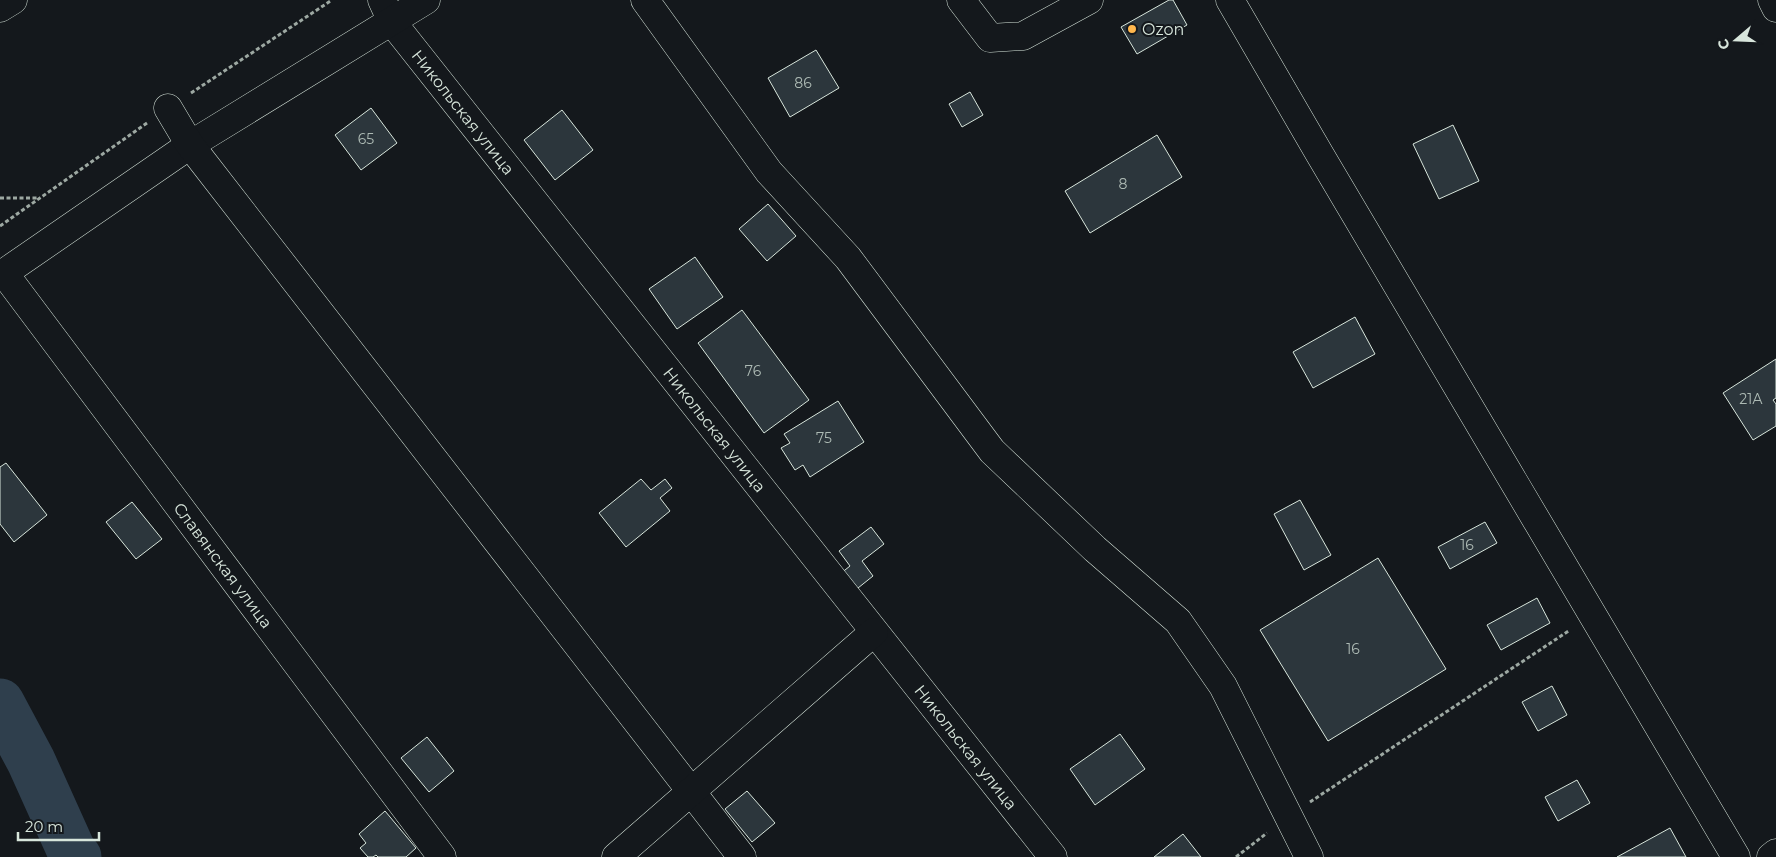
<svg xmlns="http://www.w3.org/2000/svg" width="1776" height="857" viewBox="0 0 1776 857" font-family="Montserrat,sans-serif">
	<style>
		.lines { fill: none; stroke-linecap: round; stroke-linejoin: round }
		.river { stroke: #2f3f4d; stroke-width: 49 }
		.building { fill: #2c363c; stroke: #d8e6dc }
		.minor-casing { stroke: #d8e6dc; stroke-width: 29 }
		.major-casing { stroke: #d8e6dc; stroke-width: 29 }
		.path { stroke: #9da8a2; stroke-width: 3; stroke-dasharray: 4 2.5; stroke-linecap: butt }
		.minor { stroke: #14181c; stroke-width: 28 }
		.major { stroke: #14181c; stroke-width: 28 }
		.poi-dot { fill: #ffb74d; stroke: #14181c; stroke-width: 2 }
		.labels { text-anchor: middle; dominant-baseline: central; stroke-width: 4; stroke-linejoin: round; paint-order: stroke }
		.number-label { font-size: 14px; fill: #adbab4 }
		.poi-label { font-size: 16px; fill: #d8e6dc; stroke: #14181c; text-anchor: start }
		.street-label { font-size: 16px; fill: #d8e6dc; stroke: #14181c }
	</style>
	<rect width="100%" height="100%" fill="#14181c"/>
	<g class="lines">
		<path class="river" d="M 0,703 L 31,761 L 72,852 L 77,857"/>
	</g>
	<path class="building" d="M 1169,0 L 1173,0 L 1187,25 L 1137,54 L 1121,27 Z
		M 816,50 L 839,88 L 790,117 L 768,78 Z
		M 970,92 L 983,115 L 962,127 L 949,104 Z
		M 371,108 L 397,143 L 361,170 L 335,135 Z
		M 562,110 L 593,150 L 555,180 L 524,140 Z
		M 1453,125 L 1479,181 L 1439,199 L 1413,144 Z
		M 1157,135 L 1182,177 L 1090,233 L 1065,191 Z
		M 768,204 L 796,236 L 767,261 L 739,229 Z
		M 695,257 L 723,297 L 677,329 L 649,289 Z
		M 742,310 L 809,400 L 764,433 L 698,343 Z
		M 1355,317 L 1375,354 L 1313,388 L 1293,352 Z
		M 1776,359 L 1776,398 L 1773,400 L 1776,404 L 1776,426 L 1753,440 L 1723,393 Z
		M 838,401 L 864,442 L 810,477 L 803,465 L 795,470 L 781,448 L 790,443 L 784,434 Z
		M 6,463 L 47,515 L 14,542 L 0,524 L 0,467 Z
		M 641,479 L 651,490 L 665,479 L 672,488 L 660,498 L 670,511 L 626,547 L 599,513 Z
		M 1300,500 L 1331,555 L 1304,570 L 1274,514 Z
		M 132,502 L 162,539 L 136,559 L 106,522 Z
		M 1485,522 L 1497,543 L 1450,569 L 1438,547 Z
		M 871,527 L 884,544 L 862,561 L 873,576 L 853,592 L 840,574 L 850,566 L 839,551 Z
		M 1378,558 L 1446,669 L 1328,741 L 1260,630 Z
		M 1537,598 L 1550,623 L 1501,650 L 1487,625 Z
		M 1552,686 L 1567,715 L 1538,731 L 1522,702 Z
		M 1120,734 L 1145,769 L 1095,805 L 1070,769 Z
		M 427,737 L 454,771 L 429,792 L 401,758 Z
		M 1577,780 L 1590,803 L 1558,821 L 1545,797 Z
		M 747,791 L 775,823 L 752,842 L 725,809 Z
		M 385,811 L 416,848 L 406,857 L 378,857 L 376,855 L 373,857 L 368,857 L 360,848 L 366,843 L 359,834 Z
		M 1670,828 L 1686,857 L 1617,857 Z
		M 1183,834 L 1201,857 L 1154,857 Z"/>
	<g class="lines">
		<g class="minor-casing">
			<g id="minor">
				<path id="s1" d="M 382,0 L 392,22 L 1053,857"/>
				<path id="s2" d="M 426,0 L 190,145 L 4,273 L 442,857"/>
				<path d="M 645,0 L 769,172 L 848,258 L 992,451 L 1095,549 L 1178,621 L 1223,686 L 1309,857"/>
				<path d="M 961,0 L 990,38 L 1023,36 L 1089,0"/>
				<path d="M 1772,0 L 1776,8"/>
				<path d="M 0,8 L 13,0"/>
				<path d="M 168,108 L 190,145 L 742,857"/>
				<path d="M 616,857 L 874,632"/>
				<path d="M 1771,857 L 1776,853"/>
			</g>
		</g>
		<g class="major-casing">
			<path id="major" d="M 1230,0 L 1319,153 L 1736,857"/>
		</g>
		<path class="path" d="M 191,93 L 332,0
			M 0,198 L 39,198
			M 0,226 L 147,123
			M 1310,802 L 1570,630
			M 1236,857 L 1267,833"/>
		<use href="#minor" class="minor"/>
		<use href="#major" class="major"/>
	</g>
	<circle class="poi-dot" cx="1132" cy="29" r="5"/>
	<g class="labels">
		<g class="number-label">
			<text x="803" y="83">86</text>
			<text x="366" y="139">65</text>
			<text x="1123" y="184">8</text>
			<text x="753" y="371">76</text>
			<text x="1751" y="399">21А</text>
			<text x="824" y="438">75</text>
			<text x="1467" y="545">16</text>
			<text x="1353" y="649">16</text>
		</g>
		<g class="poi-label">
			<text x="1142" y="29">Ozon</text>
		</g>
		<g class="street-label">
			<text stroke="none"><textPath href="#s1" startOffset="139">Никольская улица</textPath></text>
			<text stroke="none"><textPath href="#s1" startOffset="544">Никольская улица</textPath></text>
			<text stroke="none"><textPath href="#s2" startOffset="868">Славянская улица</textPath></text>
			<text stroke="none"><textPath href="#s1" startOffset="949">Никольская улица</textPath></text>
		</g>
	</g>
	<g transform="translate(1736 40) rotate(251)" stroke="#14181c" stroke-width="4" paint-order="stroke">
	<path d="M0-4L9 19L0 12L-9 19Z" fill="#d8e6dc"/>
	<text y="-8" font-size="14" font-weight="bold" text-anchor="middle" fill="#d8e6dc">С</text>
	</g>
	<path d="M18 832v8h81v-8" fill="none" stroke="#d8e6dc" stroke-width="2.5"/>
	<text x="25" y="832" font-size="15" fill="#d8e6dc" stroke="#14181c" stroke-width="4" paint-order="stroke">20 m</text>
</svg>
